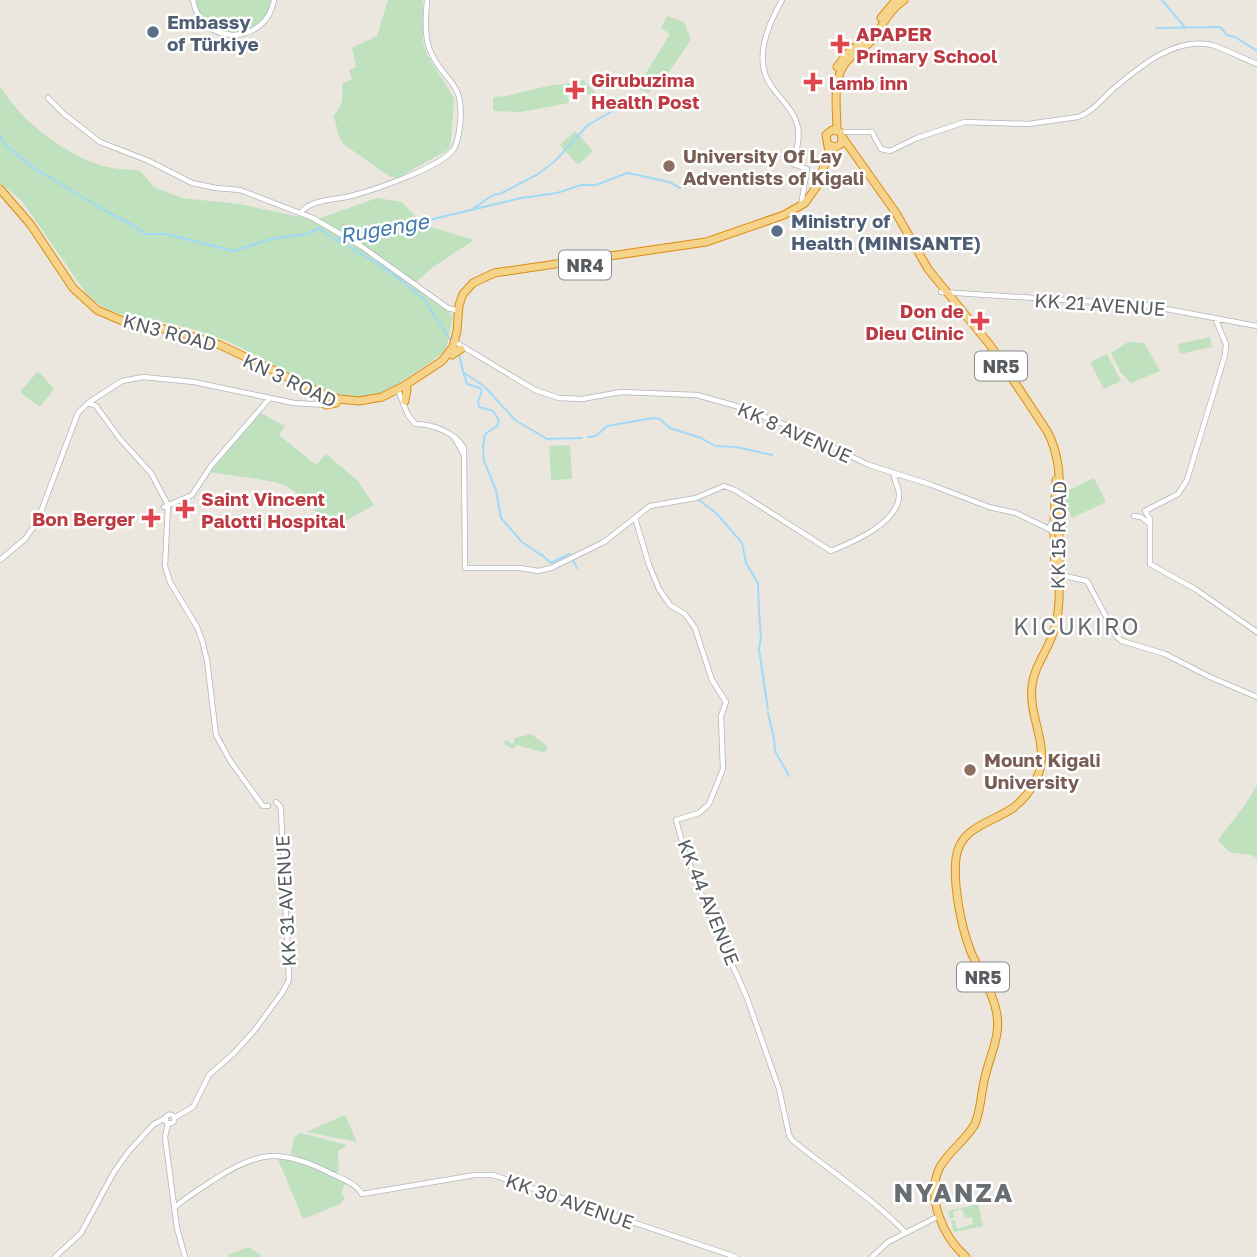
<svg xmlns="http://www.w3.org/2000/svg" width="1257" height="1257" viewBox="0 0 1257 1257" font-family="'Golos Text',sans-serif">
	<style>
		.green { fill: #bfe1bd }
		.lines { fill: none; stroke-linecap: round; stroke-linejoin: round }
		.stream { stroke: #a1d9f9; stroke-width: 2 }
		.secondary-casing { stroke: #b1b5ba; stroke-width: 6 }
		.highway-casing { stroke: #dd8c0d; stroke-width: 9 }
		.secondary { stroke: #fff; stroke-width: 4.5 }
		.highway { stroke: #f6d38b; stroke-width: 7 }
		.highway-bridge-casing { stroke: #dd8c0d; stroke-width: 9; stroke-linecap: butt }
		.highway-bridge { stroke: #f6d38b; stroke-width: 7 }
		.service-dot { fill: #5c6f8a; stroke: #fff; stroke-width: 2.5 }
		.health-dot { fill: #e0444e; stroke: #fff; stroke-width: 2.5 }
		.education-dot { fill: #8d6e63; stroke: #fff; stroke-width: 2.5 }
		.labels { text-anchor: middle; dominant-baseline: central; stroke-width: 5; stroke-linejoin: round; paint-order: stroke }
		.shield { fill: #fff; stroke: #8a8d90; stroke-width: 2 }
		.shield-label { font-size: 18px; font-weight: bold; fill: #585c60 }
		.service-label { font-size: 19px; font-weight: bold; fill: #4e5e75; stroke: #fff; text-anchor: start }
		.health-label { font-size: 19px; font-weight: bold; fill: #be3a42; stroke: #fff; text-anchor: start }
		.education-label { font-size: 19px; font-weight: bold; fill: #785e54; stroke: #fff; text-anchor: start }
		.street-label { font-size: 19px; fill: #585c60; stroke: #fff }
		.water-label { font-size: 21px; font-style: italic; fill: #417ba9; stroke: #fff }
		.quarter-label { font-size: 23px; letter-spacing: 2px; fill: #696e72; stroke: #fff }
		.district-label { font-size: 26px; font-weight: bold; letter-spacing: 2px; fill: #696e72; stroke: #fff }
	</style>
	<rect width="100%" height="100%" fill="#ebe7df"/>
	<path class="green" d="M 195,0 L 273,0 C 264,35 219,48 200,16 C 197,12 196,5 195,0 Z
		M 388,0 L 423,0 L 423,40 L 426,53 L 454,98 L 451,141 L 448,150 L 397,178 L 389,176 L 343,144 C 337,137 338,125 333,116 C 343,106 343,98 342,84 L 352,79 L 349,70 L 356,67 L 352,48 L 377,36 Z
		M 667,16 L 684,22 L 691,40 L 662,82 L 657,80 L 649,93 L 637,88 L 670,34 L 661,28 Z
		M 583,80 L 595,92 L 590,96 L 582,90 L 567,94 L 569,103 L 520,112 L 493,111 L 493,97 C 514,96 530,89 549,86 C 561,84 571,84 583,80 Z
		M 0,86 C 20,120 59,150 97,164 C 110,169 126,169 140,171 L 154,187 L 182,198 L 239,204 L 301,217 L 312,221 L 377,198 L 402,202 L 424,225 L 474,240 L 433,267 L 416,282 L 420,292 L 453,315 L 446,351 C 429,363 387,395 368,397 C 327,401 266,359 229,342 C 212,335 191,328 173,324 C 141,317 113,319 88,296 L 22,201 L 0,183 Z
		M 575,131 L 593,151 L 578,165 L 560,145 Z
		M 1210,337 L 1212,347 L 1180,354 L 1178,344 Z
		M 1128,342 L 1144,343 L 1160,371 L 1131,383 L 1121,373 L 1111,353 Z
		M 1107,354 L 1121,381 L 1104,389 L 1090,362 Z
		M 38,371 L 54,389 L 40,407 L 20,392 Z
		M 260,413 L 285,426 L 279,435 L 316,465 L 326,454 L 358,481 L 374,505 L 340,524 C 316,519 306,497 286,486 C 275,480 226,475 210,472 Z
		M 570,445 L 572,479 L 551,480 L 549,446 Z
		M 1094,478 L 1106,502 L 1072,518 L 1061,494 Z
		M 531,734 L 546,745 L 548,750 L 542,752 L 516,745 L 513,749 L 504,744 L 505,740 L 513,744 L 515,738 Z
		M 1257,785 L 1257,858 L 1250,855 L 1229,852 L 1218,840 L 1245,805 Z
		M 345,1115 L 357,1142 L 306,1132 Z
		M 301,1133 L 347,1145 L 338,1151 L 339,1170 L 336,1174 L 291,1154 L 294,1137 Z
		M 277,1157 L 306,1163 L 346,1182 L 341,1193 L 345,1198 L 340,1204 L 303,1219 Z
		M 978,1204 L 983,1226 L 954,1232 L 951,1221 L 955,1220 L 957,1229 L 973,1224 L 972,1217 L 965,1218 L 962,1209 L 953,1211 L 954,1218 L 950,1219 L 948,1211 Z
		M 248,1247 L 260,1254 L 261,1257 L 229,1257 L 228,1255 Z"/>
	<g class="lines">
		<path class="stream" d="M 1162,0 L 1184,26
			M 1156,28 L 1220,27 L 1227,35 L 1235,37 L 1257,51
			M 0,135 L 5,145 L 34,168 L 109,213 L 135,226 L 145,234 L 166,234 L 234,251 L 271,239 L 307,234 L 319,228 L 336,241 L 347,232 L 421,222 L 521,198 L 557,193 L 581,185 L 596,185 L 627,173
			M 628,173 L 669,182 L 680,188
			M 474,208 L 493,195 L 500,194 L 538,174 L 555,161 L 588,125 L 626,103
			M 338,240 L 386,269 L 423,298 L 451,341
			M 459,353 L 463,372 L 484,386 L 515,420 L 547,439 L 582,438
			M 463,372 L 467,384 L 480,388 L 482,391 L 478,402 L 479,407 L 493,411 L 499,421 L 497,426 L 485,434 L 483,447 L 484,461 L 496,490 L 501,518 L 522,542 L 541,555
			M 588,437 L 596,436 L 607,426 L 653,418 L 660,419 L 670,428 L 701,438 L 715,446 L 736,447 L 772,455
			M 698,499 L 717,514 L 742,543 L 746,563 L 758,583 L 759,612
			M 542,555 L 551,563 L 569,554 L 572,557
			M 573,560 L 577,568
			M 759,613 L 761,636 L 759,649 L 768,710
			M 768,713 L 774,738 L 775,751 L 789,776"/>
		<g class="secondary-casing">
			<path id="secondary" d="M 193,0 C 201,47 266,46 274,0
				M 782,0 C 768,25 752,60 772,87 C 781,100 794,110 798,127 C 800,139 796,153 793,164 L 807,169 L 801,205
				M 48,98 L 64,114 L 100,142 L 149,161 L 192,183 L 216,188 L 240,190 L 313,218 L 361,246 L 448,308 L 459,311
				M 841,132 L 872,132 L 881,149 L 890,151 L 917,138 L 965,122 L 1028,124 L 1078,117 C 1092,112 1101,100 1112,90 C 1138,68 1175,36 1212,45 C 1227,50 1242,58 1257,64
				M 301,212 C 313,199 334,200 351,196 C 374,190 439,168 453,150 C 458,143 459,133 460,124 C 465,78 442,83 429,48 C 424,32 426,16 427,0
				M 941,292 L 1145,305 L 1257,326
				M 455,342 L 535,390 L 559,398 L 582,399 L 621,392 L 697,395 L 736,406 L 786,425 L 869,465 L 929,484 L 989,507 L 1016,513 L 1051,530
				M 398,390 L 408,415 L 415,424 C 432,424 455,432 464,448 L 465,568 L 520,568 L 538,571 L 551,568 L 604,542 L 650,506 L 696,498 L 724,486 L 735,490 L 831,551 C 853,542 901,522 899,493 C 898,486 894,480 893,472
				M 88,403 L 96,406 L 120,439 L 151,473 L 168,505 L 165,566 L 170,582 L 197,627 L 202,640 L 207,660 L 216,735 L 231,762 L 263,806 L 268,806
				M 454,437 L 463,453
				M 164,507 L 192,495 L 211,466 L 269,399
				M 1145,511 L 1178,494 L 1187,480 L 1225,355 L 1226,344 L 1215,318
				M 1145,511 L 1150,519 L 1150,564 L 1195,589 L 1257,632
				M 1134,516 L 1141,517 L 1150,524
				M 635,518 L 649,565 L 659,589 L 670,605 L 685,614 L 695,628 L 712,680 L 726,702 L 721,716 L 723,769 L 709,804 L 699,813 L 676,820 L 685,852 L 705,903 L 747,998 L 779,1089 L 789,1135 L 792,1140 C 830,1171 871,1197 906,1233
				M1050 527a7 7 0 1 1 14 0a7 7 0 1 1-14 0Z
				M 0,560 L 25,539 L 37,522 L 78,413 L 88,403 L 122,381 L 143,377 L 194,382 L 294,403 L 327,405
				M 1060,575 L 1087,581 L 1117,637 L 1122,641 L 1165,654 L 1210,677 L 1257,697
				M165.5 1119a4.5 4.5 0 1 1 9 0a4.5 4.5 0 1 1-9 0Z
				M 174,1118 L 193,1107 L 209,1075 L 233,1054 L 254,1031 L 282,993 L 289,980 L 281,811 L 280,806 L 276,802
				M 168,1123 L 165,1137 L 177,1228 L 185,1257
				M 175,1207 C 188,1196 201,1188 215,1179 C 258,1151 280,1149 326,1171 C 339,1178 355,1182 362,1194 L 475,1175 L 493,1175 L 736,1257
				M 55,1257 L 81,1233 L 114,1172 L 129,1151 L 154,1124 L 166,1118
				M 872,1257 L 888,1242 L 937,1217"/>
		</g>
		<g class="highway-casing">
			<path id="highway" d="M 881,18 L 896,0
				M 837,67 L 847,54 L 871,34
				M 837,130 C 837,109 831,77 848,60 C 855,52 866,48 873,39 C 883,25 889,10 904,0
				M 843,138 L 896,213 L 928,269 L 990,345 L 1047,431 C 1060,455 1060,479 1059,505
				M 0,189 L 31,225 L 73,288 L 97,310 L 125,322 L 175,331 L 220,345 L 321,393 L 339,399 L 359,401 L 382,397 L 404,386 L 442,361 L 453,347 L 457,331 L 459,305 L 463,294 L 473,283 L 494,273 L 706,242 L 784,215 L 805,203 L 817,186 L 829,152 L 826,135 L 832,130 L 840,132 L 842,138 L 841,144 L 836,147 L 828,145
				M 452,355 L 461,349
				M 405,401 L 407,389
				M 326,405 L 336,403
				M 1054,521 L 1056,480
				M 1054,532 L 1055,583
				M 966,1257 C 943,1237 925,1196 940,1167 C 949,1151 966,1140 975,1124 C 981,1109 981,1093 985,1077 C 990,1054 1002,1035 996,1010 C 992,990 979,971 971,952 C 961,927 953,885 956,858 C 960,827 991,823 1013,808 C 1022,801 1031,790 1036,780 C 1052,747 1028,719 1032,686 C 1034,665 1050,648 1055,627 C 1062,603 1058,573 1059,548"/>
		</g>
		<use href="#secondary" class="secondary"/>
		<use href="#highway" class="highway"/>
		<g class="highway-bridge-casing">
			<path id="highway-bridge" d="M 1059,548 L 1059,505"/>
		</g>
		<use href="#highway-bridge" class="highway-bridge"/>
	</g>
	<g class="service-dot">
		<circle cx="153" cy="32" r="7"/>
		<circle cx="777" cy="231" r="7"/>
	</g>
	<g class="health-dot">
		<path d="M836.5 33.5h7v7h7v7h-7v7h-7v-7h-7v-7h7z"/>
		<path d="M809.5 71.5h7v7h7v7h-7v7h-7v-7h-7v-7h7z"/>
		<path d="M571.5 79.5h7v7h7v7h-7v7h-7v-7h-7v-7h7z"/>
		<path d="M976.5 310.5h7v7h7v7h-7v7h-7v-7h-7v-7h7z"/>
		<path d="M181.5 498.5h7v7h7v7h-7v7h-7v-7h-7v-7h7z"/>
		<path d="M147.5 507.5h7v7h7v7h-7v7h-7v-7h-7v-7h7z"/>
	</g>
	<g class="education-dot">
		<circle cx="669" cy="166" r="7"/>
		<circle cx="970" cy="770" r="7"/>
	</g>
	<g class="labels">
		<g class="shield">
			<rect x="559" y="250.5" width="52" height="29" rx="5"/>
			<rect x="975" y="351.5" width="52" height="29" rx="5"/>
			<rect x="957" y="962.5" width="52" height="29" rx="5"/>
		</g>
		<g class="shield-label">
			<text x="585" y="265">NR4</text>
			<text x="1001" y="366">NR5</text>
			<text x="983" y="977">NR5</text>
		</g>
		<g class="service-label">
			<text x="167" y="21">Embassy<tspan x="167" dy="22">of Türkiye</tspan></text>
			<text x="791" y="220">Ministry of<tspan x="791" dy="22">Health (MINISANTE)</tspan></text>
		</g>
		<g class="health-label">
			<text x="856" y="33">APAPER<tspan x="856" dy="22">Primary School</tspan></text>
			<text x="591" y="79">Girubuzima<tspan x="591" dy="22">Health Post</tspan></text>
			<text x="829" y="82">lamb inn</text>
			<text x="964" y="310" text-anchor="end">Don de<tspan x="964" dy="22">Dieu Clinic</tspan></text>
			<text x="201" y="498">Saint Vincent<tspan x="201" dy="22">Palotti Hospital</tspan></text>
			<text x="135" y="518" text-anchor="end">Bon Berger</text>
		</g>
		<g class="education-label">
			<text x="683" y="155">University Of Lay<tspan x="683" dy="22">Adventists of Kigali</tspan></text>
			<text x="984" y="759">Mount Kigali<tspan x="984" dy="22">University</tspan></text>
		</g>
		<g class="street-label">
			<text transform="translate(1100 304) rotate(4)">KK 21 AVENUE</text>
			<text transform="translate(170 332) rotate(15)">KN3 ROAD</text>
			<text transform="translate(290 380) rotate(25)">KN 3 ROAD</text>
			<text transform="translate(795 432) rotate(24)">KK 8 AVENUE</text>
			<text transform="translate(1058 535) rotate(-89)">KK 15 ROAD</text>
			<text transform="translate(285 901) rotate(-93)">KK 31 AVENUE</text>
			<text transform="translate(709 902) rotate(68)">KK 44 AVENUE</text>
			<text transform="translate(570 1201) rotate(19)">KK 30 AVENUE</text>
		</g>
		<g class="water-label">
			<text transform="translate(384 228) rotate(-10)">Rugenge</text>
		</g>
		<g class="quarter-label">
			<text x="1077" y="626">KICUKIRO</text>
		</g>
		<g class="district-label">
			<text x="954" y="1192">NYANZA</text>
		</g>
	</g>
</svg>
